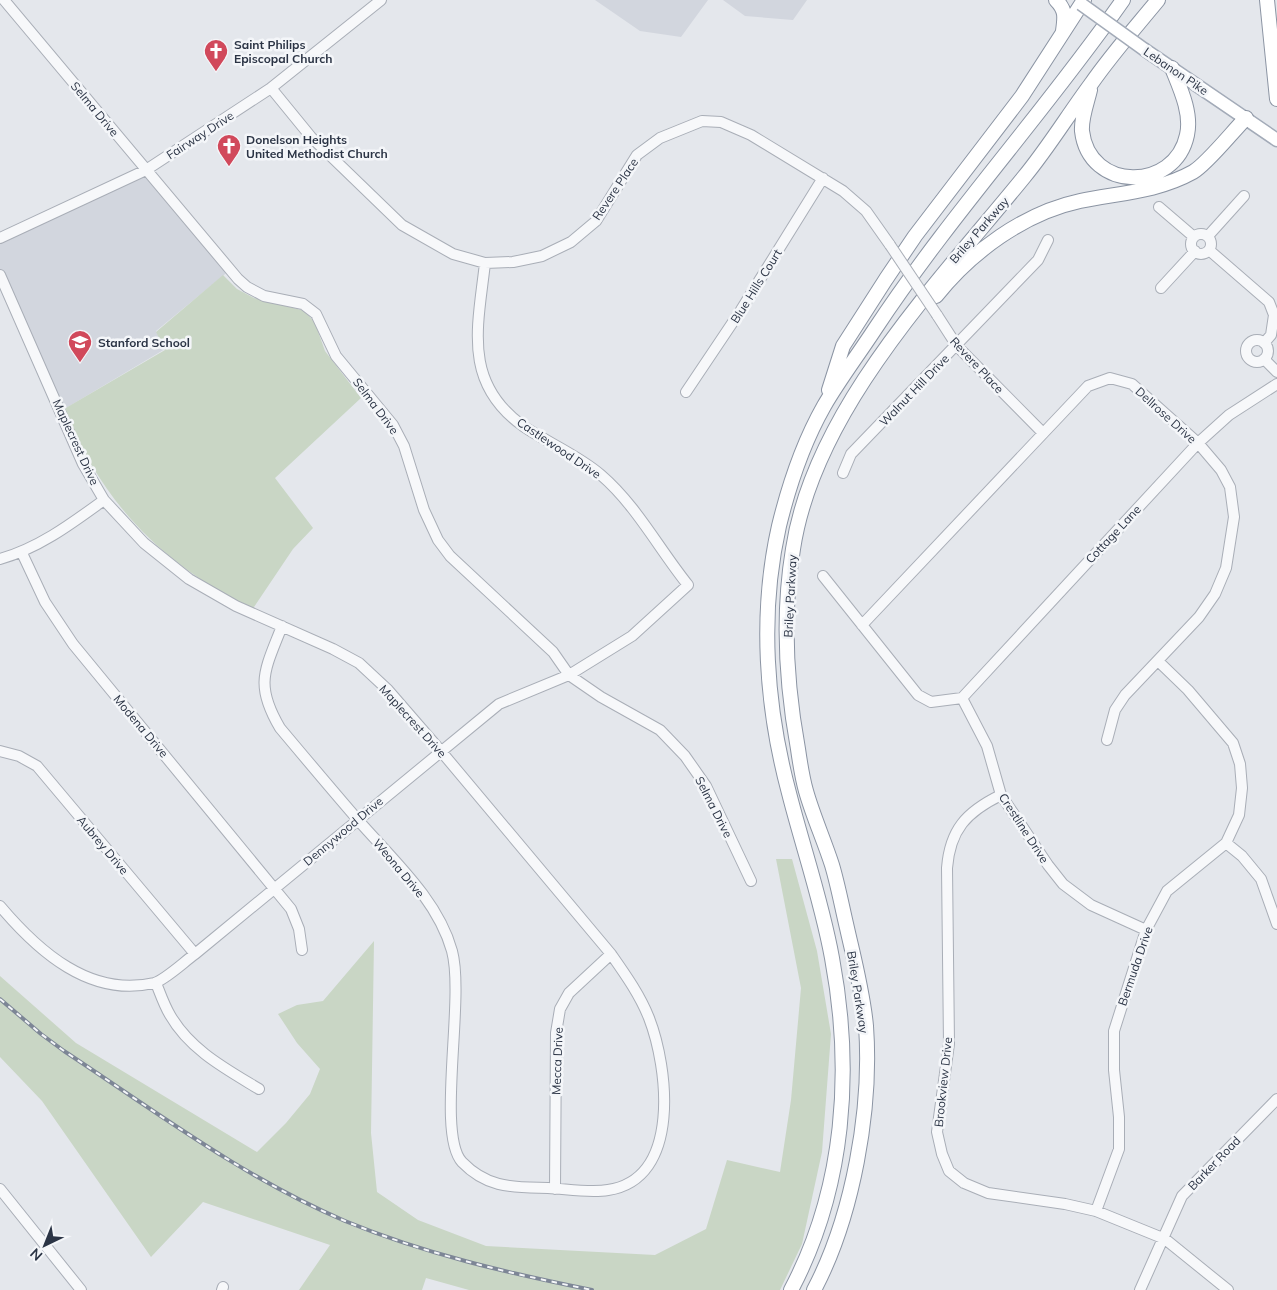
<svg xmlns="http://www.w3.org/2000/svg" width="1277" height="1290" viewBox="0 0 1277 1290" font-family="Mulish,sans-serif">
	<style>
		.built { fill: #d2d6de }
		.green { fill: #c9d6c5 }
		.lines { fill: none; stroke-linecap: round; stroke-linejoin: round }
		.minor-casing { stroke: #a9aeb7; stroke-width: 12 }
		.major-casing { stroke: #a3abb8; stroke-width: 15 }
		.highway-casing { stroke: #8b94a3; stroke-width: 16 }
		.minor { stroke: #f7f8fa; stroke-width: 10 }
		.major { stroke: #fff; stroke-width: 12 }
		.highway { stroke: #fff; stroke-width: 14 }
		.rail-casing { stroke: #7d8696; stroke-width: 4 }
		.rail { stroke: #f4f6f9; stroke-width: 2; stroke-dasharray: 5.5; stroke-linecap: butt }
		.minor-bridge-casing { stroke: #a9aeb7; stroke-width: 12; stroke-linecap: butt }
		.major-bridge-casing { stroke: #a3abb8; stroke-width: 15; stroke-linecap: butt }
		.minor-bridge { stroke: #f7f8fa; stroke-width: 10 }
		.major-bridge { stroke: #fff; stroke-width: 12 }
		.labels { text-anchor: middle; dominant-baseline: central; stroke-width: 5; stroke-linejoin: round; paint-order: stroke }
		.poi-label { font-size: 12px; font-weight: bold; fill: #2b3445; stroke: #f4f6f9; text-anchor: start }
		.street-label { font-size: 12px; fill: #2b3445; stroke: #f4f6f9 }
	</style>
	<rect width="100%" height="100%" fill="#e4e7ec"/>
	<path class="built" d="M 595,0 L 708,0 L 681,37 L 640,31 Z
		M 723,0 L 807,0 L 793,20 L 745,16 Z
		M 146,170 L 230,270 L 156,331 L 165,349 L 61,411 L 0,275 L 0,238 Z"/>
	<path class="green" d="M 223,275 L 237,289 L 254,298 L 305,311 L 315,323 L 325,351 L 361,398 L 275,478 L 313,528 L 293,549 L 252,610 C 182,572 132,533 91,464 C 80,446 73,427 64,409 L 165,350 L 156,332 Z
		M 776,859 L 792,859 L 817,951 L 831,1034 L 822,1152 L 802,1244 L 780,1290 L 469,1290 L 426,1278 L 422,1290 L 299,1290 L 330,1245 L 203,1202 L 151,1257 L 42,1101 L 0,1057 L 0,976 L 76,1043 L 257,1152 L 286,1123 L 310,1094 L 320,1069 L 297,1043 L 278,1014 L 297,1005 L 323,1001 L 374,941 L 371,1133 L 377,1192 L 418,1220 L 486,1246 L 655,1255 L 706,1229 L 727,1160 L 780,1172 L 791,1100 L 801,988 Z"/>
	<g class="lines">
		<g class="minor-casing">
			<path id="minor" d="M 4,0 L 238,279 L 247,287 L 264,296 L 303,304 L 316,314 L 336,356 L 393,425 L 404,446 L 424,510 L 438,540 L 450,556 L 553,652 L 569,675 L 601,697 L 660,730 L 685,756 L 706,786 L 751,881
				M 271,88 L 311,137 L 402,225 L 453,254 L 485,263 L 513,262 L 542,256 L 571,242 L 596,221 L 637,155 L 660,138 L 702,121 L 721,122 L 751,135 L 843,191 L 866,211 L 890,245
				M 1159,207 L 1194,237
				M1191 244a10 10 0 1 1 20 0a10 10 0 1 1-20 0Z
				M 1208,236 L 1244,196
				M 0,238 L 146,170 L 271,88 L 381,0
				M 1209,250 L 1269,302 L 1274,315 L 1277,315
				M 0,275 L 83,464 L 104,500 L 144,543 L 189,579 L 236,606 L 333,649 L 359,663 L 388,690 L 440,750 L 611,954 C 625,974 640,995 649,1018 C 668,1067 682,1179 608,1190 C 590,1193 567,1189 548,1188 C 514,1187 488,1189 462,1162 C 436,1134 465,999 452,951 C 438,900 393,860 358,820 C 332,790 306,759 280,728 C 254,684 265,670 282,626
				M 1161,288 L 1195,251
				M 937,315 L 957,346 L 1043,433
				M1246 351a11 11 0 1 1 22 0a11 11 0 1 1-22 0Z
				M 1264,343 L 1271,335 L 1274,315
				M 1264,359 L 1277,372
				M 686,392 L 741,310 L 823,178
				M 843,473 L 851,454 L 1038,260 L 1048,240
				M 22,553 L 45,602 L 73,644 L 291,909 L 299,929 L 302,950
				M 0,559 C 39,548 71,524 104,500
				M 823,576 L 918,695 L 931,702 L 962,698 L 987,746 L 1001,795 L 1048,865 L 1063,884 L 1091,905 L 1146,930
				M 862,625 L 1088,386 L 1110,378 L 1132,384 L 1198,443 L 1221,470 L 1230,487 L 1234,517 L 1226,568 L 1215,594 L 1199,617 L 1125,695 L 1115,710 L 1107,740
				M 962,698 L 1198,443 L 1229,415 L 1277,384
				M 0,751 L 19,756 L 37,766 L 195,954
				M 1001,795 C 966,812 950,830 947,868 L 949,1044 L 937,1132 L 942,1154 L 949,1171 L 964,1183 L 988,1193 L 1065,1204 L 1096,1211 L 1165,1239 L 1228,1290
				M 1226,843 L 1242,856 L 1261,879 L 1277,924
				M 0,906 C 38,951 90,998 154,983 C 165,980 185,961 195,954 L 499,704 L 569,675 L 632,636 L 688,585 C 659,549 636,505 601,475 C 578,455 548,443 523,426 C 462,382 478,326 485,263
				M 156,983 C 160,993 164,1005 170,1015 C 190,1050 226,1069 259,1089
				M 0,1189 L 81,1290
				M 555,1189 L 556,1033 L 560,1009 L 569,993 L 611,954
				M 1096,1211 L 1119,1149 L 1119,1117 L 1114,1070 L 1114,1031 L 1146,930 L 1167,891 L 1226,843 L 1239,815 L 1242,788 L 1240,764 L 1233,743 L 1188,690 L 1158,661
				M 222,1290 L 223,1287
				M 1140,1290 L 1182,1196 L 1277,1099"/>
		</g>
		<g class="major-casing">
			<path id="major" d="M 1145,50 L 1277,140"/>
		</g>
		<g class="highway-casing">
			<path id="highway" d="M 1056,0 C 1066,10 1065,17 1063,31
				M 1267,0 L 1277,99
				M 1090,90 C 1087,103 1081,118 1082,131 C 1089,192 1175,192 1187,135 C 1192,113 1180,88 1172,68
				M 936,296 C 971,252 1024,213 1080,201 C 1119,193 1157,192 1193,172 C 1207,164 1233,131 1246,118
				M 829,390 L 843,346 L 886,279 L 915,236 L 1022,96 L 1084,0
				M 791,1290 C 845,1188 853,1070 832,958 C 822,902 803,848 789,793 C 766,707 759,614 779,526 C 789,485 803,443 824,406 C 839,380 858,355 875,329 C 951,214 1044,113 1123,0
				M 814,1290 C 853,1216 872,1109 866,1026 C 863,993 854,959 847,928 C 842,907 838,885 832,865 C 824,840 813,816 806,791 C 802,777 800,763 798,749 C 786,683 782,615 793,549 C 814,410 938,283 1024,177 C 1048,148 1068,115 1091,84 C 1111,55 1135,28 1158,0"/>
		</g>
		<use href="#minor" class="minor"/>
		<use href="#major" class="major"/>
		<use href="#highway" class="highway"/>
		<g class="rail-casing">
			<path id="rail" d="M 0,999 L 41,1034 L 64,1051 C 155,1111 244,1178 345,1221 C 425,1254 508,1273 592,1290"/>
		</g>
		<use href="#rail" class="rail"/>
		<g class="minor-bridge-casing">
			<path id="minor-bridge" d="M 890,245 L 937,315"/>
		</g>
		<g class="major-bridge-casing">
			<path id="major-bridge" d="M 1081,4 L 1145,50"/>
		</g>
		<use href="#minor-bridge" class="minor-bridge"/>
		<use href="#major-bridge" class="major-bridge"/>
	</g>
	<defs>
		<g id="church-pin" transform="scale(1.25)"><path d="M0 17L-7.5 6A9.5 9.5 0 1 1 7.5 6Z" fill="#d1495b" stroke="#f4f6f9"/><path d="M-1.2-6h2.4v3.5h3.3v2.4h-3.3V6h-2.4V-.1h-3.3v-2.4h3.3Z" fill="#fff"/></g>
		<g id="school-pin" transform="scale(1.25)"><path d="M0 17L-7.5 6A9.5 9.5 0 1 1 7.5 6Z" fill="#d1495b" stroke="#f4f6f9"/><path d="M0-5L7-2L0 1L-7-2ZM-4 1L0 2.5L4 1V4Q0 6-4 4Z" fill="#fff"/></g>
	</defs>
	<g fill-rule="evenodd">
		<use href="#church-pin" x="216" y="51"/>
		<use href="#church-pin" x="229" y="146"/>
		<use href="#school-pin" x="80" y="342"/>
	</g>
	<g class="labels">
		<g class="poi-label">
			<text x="234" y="44">Saint Philips<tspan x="234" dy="14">Episcopal Church</tspan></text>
			<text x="246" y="139">Donelson Heights<tspan x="246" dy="14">United Methodist Church</tspan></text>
			<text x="98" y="342">Stanford School</text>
		</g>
		<g class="street-label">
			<text transform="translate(1176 71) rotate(34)">Lebanon Pike</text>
			<text transform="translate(95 109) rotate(50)">Selma Drive</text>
			<text transform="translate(200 135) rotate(-33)">Fairway Drive</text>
			<text transform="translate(615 189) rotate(-56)">Revere Place</text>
			<text transform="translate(979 230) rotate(-49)">Briley Parkway</text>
			<text transform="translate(756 286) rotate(-58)">Blue Hills Court</text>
			<text transform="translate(977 365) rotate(47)">Revere Place</text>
			<text transform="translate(914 390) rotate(-46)">Walnut Hill Drive</text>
			<text transform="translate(376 406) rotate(53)">Selma Drive</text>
			<text transform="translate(1166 415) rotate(42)">Dellrose Drive</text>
			<text transform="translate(76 442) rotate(65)">Maplecrest Drive</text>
			<text transform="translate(559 448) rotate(34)">Castlewood Drive</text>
			<text transform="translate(1113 534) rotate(-47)">Cottage Lane</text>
			<text transform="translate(790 596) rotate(-87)">Briley Parkway</text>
			<text transform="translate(413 721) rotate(48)">Maplecrest Drive</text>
			<text transform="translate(141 726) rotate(50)">Modena Drive</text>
			<text transform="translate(714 807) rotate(63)">Selma Drive</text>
			<text transform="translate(1024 828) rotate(57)">Crestline Drive</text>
			<text transform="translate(343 831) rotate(-40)">Dennywood Drive</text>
			<text transform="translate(103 845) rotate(50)">Aubrey Drive</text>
			<text transform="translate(399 868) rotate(50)">Weona Drive</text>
			<text transform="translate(1135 966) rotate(-71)">Bermuda Drive</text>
			<text transform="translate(858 992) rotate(81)">Briley Parkway</text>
			<text transform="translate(557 1061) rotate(-88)">Mecca Drive</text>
			<text transform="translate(943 1082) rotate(-84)">Brookview Drive</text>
			<text transform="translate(1214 1163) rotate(-46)">Barker Road</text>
		</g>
	</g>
	<g transform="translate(45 1245) rotate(223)" stroke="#f4f6f9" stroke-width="4" paint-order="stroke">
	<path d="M0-4L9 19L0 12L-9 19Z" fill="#2b3445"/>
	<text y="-8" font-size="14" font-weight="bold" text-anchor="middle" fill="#2b3445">N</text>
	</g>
</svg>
